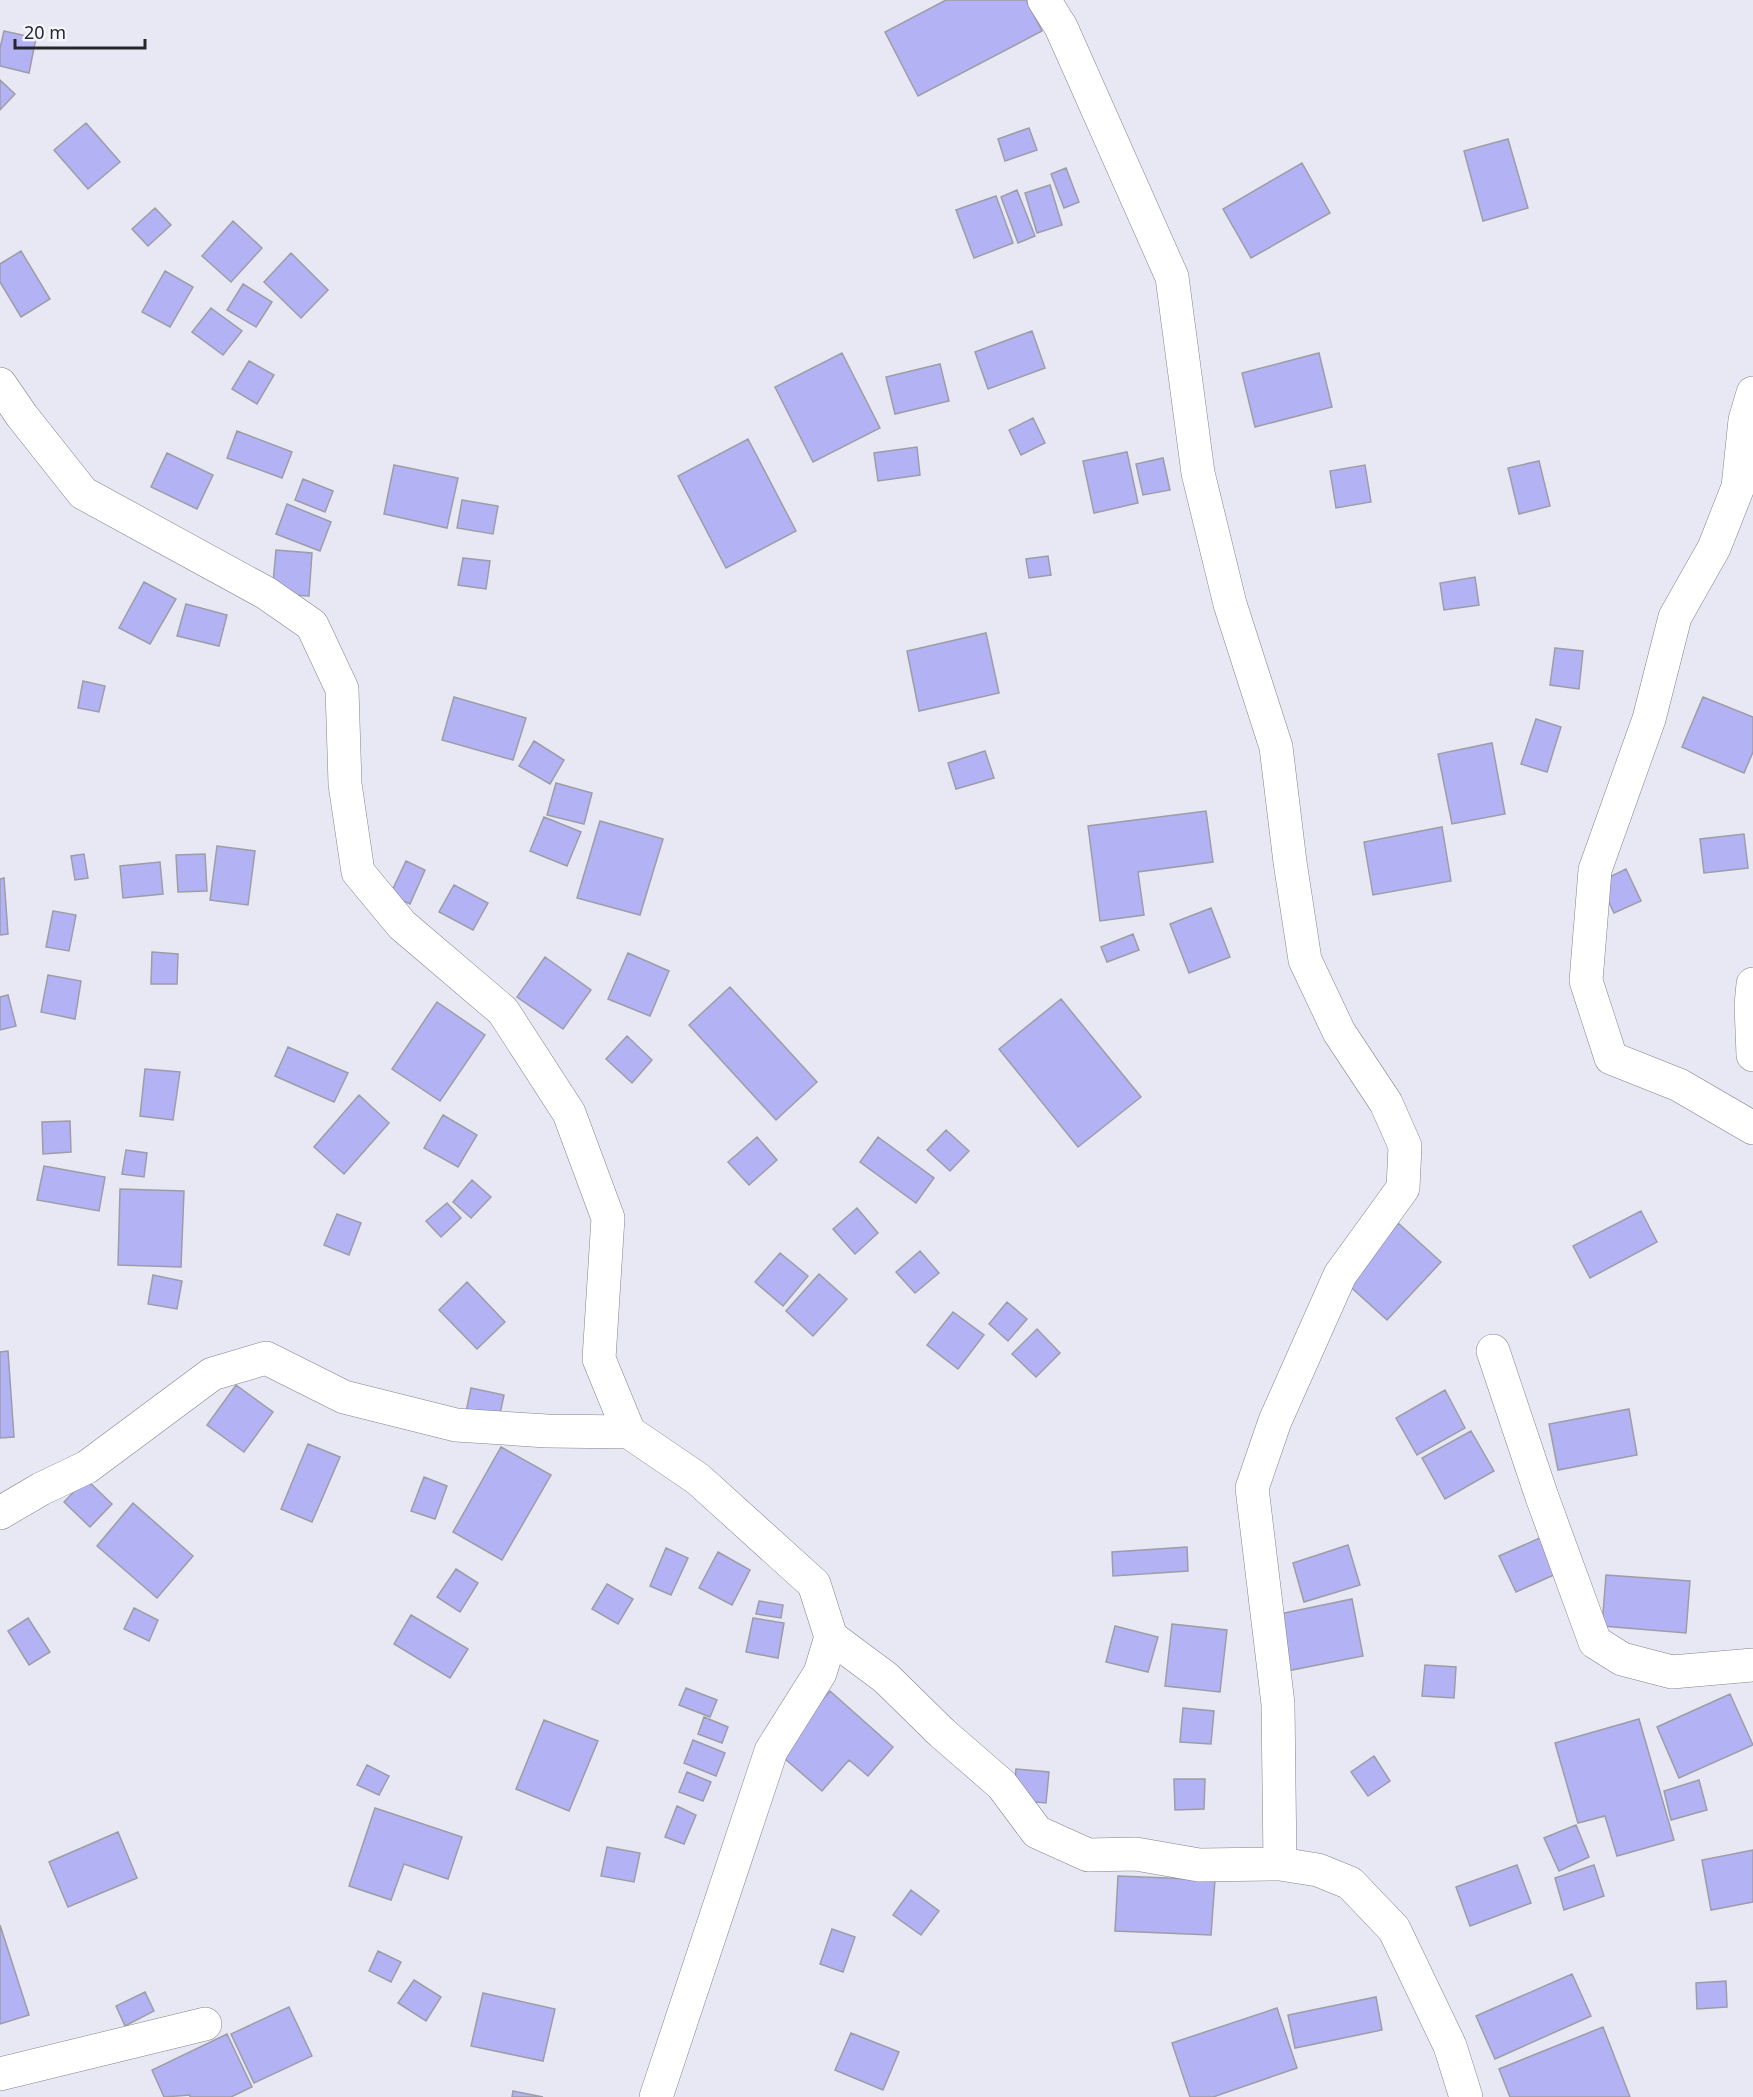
<svg xmlns="http://www.w3.org/2000/svg" width="1753" height="2097" viewBox="0 0 1753 2097" font-family="'Noto Sans',sans-serif">
	<style>
		.building { fill: #b3b2f4; stroke: #9d9da8; stroke-width: 1.5 }
		.lines { fill: none; stroke-linecap: round; stroke-linejoin: round }
		.minor-casing { stroke: #82838d; stroke-width: 34 }
		.minor { stroke: #fff; stroke-width: 33 }
	</style>
	<rect width="100%" height="100%" fill="#e8e8f4"/>
	<path class="building" d="M 946,0 L 1026,0 L 1042,31 L 918,96 L 885,32 Z
		M 4,31 L 36,38 L 29,73 L 0,66 L 0,48 Z
		M 0,80 L 15,94 L 0,110 Z
		M 86,123 L 120,162 L 88,189 L 54,150 Z
		M 1029,128 L 1037,150 L 1005,161 L 998,139 Z
		M 1508,139 L 1528,208 L 1483,221 L 1464,151 Z
		M 1302,163 L 1330,213 L 1251,258 L 1223,209 Z
		M 1066,168 L 1079,202 L 1064,208 L 1051,174 Z
		M 1050,185 L 1062,225 L 1037,233 L 1025,193 Z
		M 1017,190 L 1035,236 L 1018,243 L 1001,197 Z
		M 996,196 L 1013,243 L 974,258 L 956,210 Z
		M 155,208 L 171,225 L 148,246 L 132,229 Z
		M 233,221 L 262,248 L 231,282 L 202,256 Z
		M 21,251 L 50,299 L 21,317 L 0,282 L 0,264 Z
		M 291,253 L 328,290 L 301,318 L 264,282 Z
		M 165,271 L 193,287 L 170,327 L 142,312 Z
		M 243,284 L 272,302 L 256,327 L 227,310 Z
		M 211,308 L 242,331 L 223,355 L 192,332 Z
		M 1032,331 L 1045,368 L 988,389 L 975,352 Z
		M 842,353 L 880,428 L 813,462 L 775,387 Z
		M 1319,353 L 1332,407 L 1255,427 L 1242,373 Z
		M 249,361 L 274,375 L 257,404 L 232,389 Z
		M 940,364 L 949,401 L 895,414 L 886,377 Z
		M 1033,418 L 1045,443 L 1021,455 L 1009,430 Z
		M 237,431 L 292,452 L 282,478 L 227,458 Z
		M 748,439 L 796,531 L 726,568 L 678,476 Z
		M 917,447 L 920,475 L 878,481 L 874,453 Z
		M 1127,452 L 1138,503 L 1094,513 L 1083,461 Z
		M 167,453 L 213,475 L 197,509 L 151,487 Z
		M 1163,458 L 1170,490 L 1143,495 L 1136,464 Z
		M 1539,461 L 1550,506 L 1519,514 L 1508,468 Z
		M 394,465 L 458,478 L 447,528 L 384,514 Z
		M 1365,465 L 1371,502 L 1336,508 L 1330,471 Z
		M 303,479 L 333,491 L 325,512 L 295,500 Z
		M 462,500 L 498,506 L 493,534 L 457,528 Z
		M 287,504 L 331,522 L 320,551 L 276,534 Z
		M 276,550 L 312,553 L 309,596 L 272,594 Z
		M 1048,556 L 1051,575 L 1029,578 L 1026,559 Z
		M 463,558 L 490,561 L 486,589 L 458,585 Z
		M 1475,577 L 1479,605 L 1444,610 L 1440,583 Z
		M 144,582 L 176,599 L 150,644 L 119,628 Z
		M 186,604 L 227,615 L 219,646 L 177,636 Z
		M 986,633 L 999,693 L 919,711 L 907,651 Z
		M 1555,648 L 1583,651 L 1579,689 L 1550,685 Z
		M 83,681 L 105,686 L 99,712 L 78,708 Z
		M 454,697 L 526,718 L 513,760 L 442,740 Z
		M 1703,697 L 1753,717 L 1753,752 L 1744,773 L 1682,747 Z
		M 1536,719 L 1561,727 L 1547,772 L 1521,764 Z
		M 534,741 L 564,760 L 550,784 L 519,766 Z
		M 1492,743 L 1505,814 L 1452,824 L 1438,754 Z
		M 985,751 L 994,778 L 956,789 L 948,763 Z
		M 556,783 L 592,793 L 584,824 L 547,815 Z
		M 1206,811 L 1213,862 L 1138,872 L 1144,915 L 1100,921 L 1088,826 Z
		M 544,817 L 581,832 L 567,866 L 530,851 Z
		M 600,821 L 663,839 L 640,915 L 577,898 Z
		M 1442,827 L 1451,881 L 1373,895 L 1364,842 Z
		M 1744,834 L 1748,868 L 1704,873 L 1700,839 Z
		M 217,846 L 255,851 L 248,905 L 210,900 Z
		M 84,854 L 88,878 L 75,880 L 71,856 Z
		M 205,854 L 207,891 L 178,892 L 176,855 Z
		M 406,861 L 425,870 L 410,904 L 390,895 Z
		M 160,862 L 163,894 L 123,898 L 120,866 Z
		M 1626,869 L 1641,901 L 1614,913 L 1599,882 Z
		M 4,878 L 8,934 L 0,935 L 0,879 Z
		M 454,885 L 488,903 L 473,930 L 439,912 Z
		M 1211,908 L 1230,957 L 1189,973 L 1170,924 Z
		M 53,911 L 76,915 L 69,951 L 46,947 Z
		M 1133,934 L 1139,950 L 1107,962 L 1101,947 Z
		M 152,952 L 178,954 L 177,984 L 151,984 Z
		M 628,953 L 669,971 L 650,1016 L 608,999 Z
		M 545,957 L 591,990 L 563,1029 L 517,997 Z
		M 48,975 L 81,981 L 75,1019 L 41,1012 Z
		M 730,987 L 817,1082 L 776,1120 L 689,1025 Z
		M 8,995 L 16,1026 L 0,1030 L 0,997 Z
		M 1061,999 L 1141,1097 L 1078,1147 L 999,1049 Z
		M 437,1002 L 485,1035 L 440,1101 L 392,1069 Z
		M 627,1036 L 652,1060 L 632,1083 L 606,1059 Z
		M 288,1047 L 348,1073 L 334,1102 L 275,1076 Z
		M 145,1069 L 180,1072 L 173,1120 L 140,1116 Z
		M 359,1095 L 389,1123 L 344,1174 L 314,1147 Z
		M 443,1115 L 477,1135 L 458,1167 L 424,1148 Z
		M 70,1121 L 71,1152 L 43,1154 L 42,1122 Z
		M 946,1130 L 969,1151 L 950,1171 L 927,1150 Z
		M 757,1137 L 777,1160 L 749,1185 L 728,1162 Z
		M 878,1137 L 934,1178 L 916,1203 L 860,1162 Z
		M 126,1150 L 147,1153 L 144,1177 L 122,1174 Z
		M 44,1166 L 105,1177 L 99,1211 L 37,1200 Z
		M 472,1180 L 491,1197 L 471,1218 L 453,1202 Z
		M 120,1189 L 184,1191 L 181,1267 L 118,1265 Z
		M 447,1203 L 461,1218 L 441,1237 L 426,1221 Z
		M 857,1208 L 878,1233 L 855,1254 L 833,1229 Z
		M 1641,1211 L 1657,1242 L 1590,1278 L 1573,1246 Z
		M 337,1214 L 361,1223 L 349,1255 L 324,1245 Z
		M 1398,1223 L 1441,1262 L 1387,1320 L 1344,1281 Z
		M 920,1251 L 939,1273 L 915,1293 L 896,1272 Z
		M 780,1253 L 808,1276 L 783,1306 L 755,1282 Z
		M 819,1274 L 847,1299 L 813,1336 L 786,1311 Z
		M 153,1275 L 182,1281 L 177,1309 L 148,1304 Z
		M 467,1282 L 505,1322 L 477,1349 L 439,1310 Z
		M 1007,1302 L 1027,1319 L 1008,1341 L 989,1324 Z
		M 953,1312 L 984,1335 L 958,1369 L 927,1345 Z
		M 1037,1329 L 1060,1353 L 1036,1377 L 1012,1354 Z
		M 8,1351 L 14,1437 L 0,1438 L 0,1352 Z
		M 236,1385 L 273,1412 L 244,1452 L 207,1425 Z
		M 471,1388 L 504,1395 L 498,1423 L 465,1417 Z
		M 1445,1390 L 1465,1428 L 1417,1455 L 1396,1418 Z
		M 1629,1409 L 1637,1455 L 1558,1470 L 1549,1424 Z
		M 1471,1431 L 1494,1471 L 1445,1499 L 1422,1458 Z
		M 308,1444 L 340,1457 L 312,1522 L 281,1509 Z
		M 501,1447 L 551,1475 L 502,1560 L 453,1532 Z
		M 424,1477 L 447,1486 L 435,1519 L 411,1511 Z
		M 86,1479 L 112,1504 L 90,1527 L 64,1502 Z
		M 133,1503 L 193,1556 L 157,1598 L 97,1546 Z
		M 1542,1537 L 1558,1573 L 1516,1592 L 1499,1556 Z
		M 1348,1545 L 1360,1585 L 1304,1602 L 1293,1563 Z
		M 1187,1547 L 1188,1571 L 1113,1576 L 1112,1552 Z
		M 666,1548 L 688,1558 L 671,1595 L 650,1586 Z
		M 718,1552 L 750,1570 L 732,1605 L 699,1588 Z
		M 456,1569 L 478,1583 L 460,1612 L 437,1597 Z
		M 1606,1575 L 1690,1581 L 1686,1633 L 1602,1626 Z
		M 607,1584 L 633,1599 L 618,1624 L 592,1609 Z
		M 1352,1599 L 1363,1656 L 1282,1672 L 1270,1616 Z
		M 759,1601 L 783,1605 L 781,1618 L 756,1614 Z
		M 134,1608 L 158,1620 L 149,1641 L 124,1629 Z
		M 411,1615 L 468,1649 L 450,1678 L 394,1644 Z
		M 28,1618 L 50,1652 L 29,1665 L 8,1631 Z
		M 753,1618 L 784,1623 L 778,1658 L 746,1652 Z
		M 1172,1624 L 1227,1630 L 1220,1692 L 1165,1686 Z
		M 1115,1626 L 1158,1637 L 1148,1672 L 1106,1662 Z
		M 1425,1665 L 1456,1667 L 1454,1698 L 1422,1696 Z
		M 686,1688 L 717,1700 L 710,1717 L 679,1705 Z
		M 830,1691 L 893,1747 L 868,1776 L 849,1760 L 822,1791 L 777,1752 Z
		M 1730,1694 L 1753,1745 L 1679,1778 L 1657,1727 Z
		M 1183,1708 L 1214,1711 L 1211,1744 L 1180,1742 Z
		M 704,1717 L 728,1727 L 722,1743 L 698,1734 Z
		M 1639,1719 L 1674,1840 L 1617,1856 L 1605,1816 L 1578,1823 L 1555,1743 Z
		M 544,1720 L 598,1741 L 569,1811 L 516,1789 Z
		M 693,1740 L 725,1753 L 716,1776 L 684,1763 Z
		M 1374,1756 L 1390,1781 L 1368,1796 L 1351,1772 Z
		M 367,1765 L 389,1776 L 379,1795 L 357,1785 Z
		M 1016,1769 L 1049,1772 L 1046,1803 L 1013,1800 Z
		M 687,1772 L 711,1782 L 703,1801 L 679,1792 Z
		M 1174,1779 L 1205,1779 L 1204,1809 L 1175,1810 Z
		M 1699,1780 L 1707,1810 L 1671,1820 L 1664,1791 Z
		M 677,1806 L 696,1815 L 684,1844 L 665,1837 Z
		M 375,1808 L 462,1837 L 448,1879 L 404,1864 L 391,1900 L 349,1886 Z
		M 1576,1825 L 1589,1857 L 1559,1871 L 1544,1838 Z
		M 118,1832 L 137,1878 L 68,1907 L 49,1862 Z
		M 607,1847 L 640,1853 L 634,1882 L 601,1876 Z
		M 1753,1850 L 1753,1902 L 1711,1910 L 1702,1860 Z
		M 1517,1865 L 1531,1903 L 1470,1926 L 1456,1887 Z
		M 1594,1865 L 1604,1896 L 1564,1910 L 1555,1878 Z
		M 1118,1876 L 1215,1880 L 1211,1935 L 1115,1931 Z
		M 911,1890 L 939,1911 L 921,1935 L 893,1915 Z
		M 0,1925 L 29,2015 L 0,2024 Z
		M 832,1929 L 855,1937 L 843,1972 L 820,1964 Z
		M 378,1951 L 401,1962 L 391,1982 L 369,1971 Z
		M 1572,1974 L 1591,2016 L 1495,2059 L 1476,2016 Z
		M 414,1980 L 441,1997 L 426,2021 L 398,2003 Z
		M 1726,1981 L 1727,2007 L 1697,2009 L 1696,1983 Z
		M 145,1992 L 154,2011 L 125,2026 L 116,2006 Z
		M 483,1993 L 555,2009 L 543,2061 L 471,2046 Z
		M 1376,1997 L 1382,2030 L 1295,2048 L 1288,2015 Z
		M 289,2007 L 312,2056 L 254,2083 L 231,2034 Z
		M 1277,2008 L 1297,2068 L 1213,2097 L 1190,2097 L 1172,2043 Z
		M 1603,2027 L 1630,2097 L 1510,2097 L 1499,2069 Z
		M 851,2033 L 899,2052 L 883,2090 L 835,2070 Z
		M 227,2034 L 252,2087 L 231,2097 L 190,2097 L 190,2095 L 164,2097 L 152,2070 Z
		M 513,2091 L 543,2097 L 512,2097 Z"/>
	<g class="lines">
		<g class="minor-casing">
			<path id="minor" d="M 1044,0 L 1061,27 L 1172,277 L 1198,473 L 1230,604 L 1276,747 L 1290,862 L 1305,960 L 1339,1032 L 1386,1103 L 1405,1146 L 1403,1188 L 1340,1275 L 1275,1421 L 1252,1488 L 1278,1704 L 1280,1864
				M 0,384 L 22,416 L 83,493 L 266,593 L 312,625 L 342,689 L 345,784 L 358,872 L 402,925 L 503,1011 L 569,1113 L 608,1218 L 599,1359 L 629,1432
				M 1753,393 L 1745,420 L 1738,487 L 1714,548 L 1675,617 L 1649,719 L 1595,870 L 1586,981 L 1611,1058 L 1679,1085 L 1753,1128
				M 1753,984 L 1751,1005 L 1753,1055
				M 1493,1351 L 1542,1497 L 1595,1642 L 1622,1659 L 1672,1672 L 1753,1665
				M 0,1513 L 41,1489 L 87,1467 L 212,1374 L 266,1358 L 344,1397 L 456,1425 L 547,1431 L 629,1432 L 698,1479 L 814,1584 L 831,1637 L 886,1678 L 942,1733 L 1002,1785 L 1037,1832 L 1088,1855 L 1136,1854 L 1199,1865 L 1280,1864 L 1318,1870 L 1350,1883 L 1394,1929 L 1450,2046 L 1466,2097
				M 0,2074 L 205,2024
				M 656,2097 L 771,1751 L 820,1673 L 831,1637"/>
		</g>
		<use href="#minor" class="minor"/>
	</g>
	<path d="M15 39v9h130v-9" fill="none" stroke="#27272b" stroke-width="3"/>
	<text x="24" y="39" font-size="18" fill="#27272b" stroke="#f5f6ff" stroke-width="4.5" paint-order="stroke">20 m</text>
</svg>
